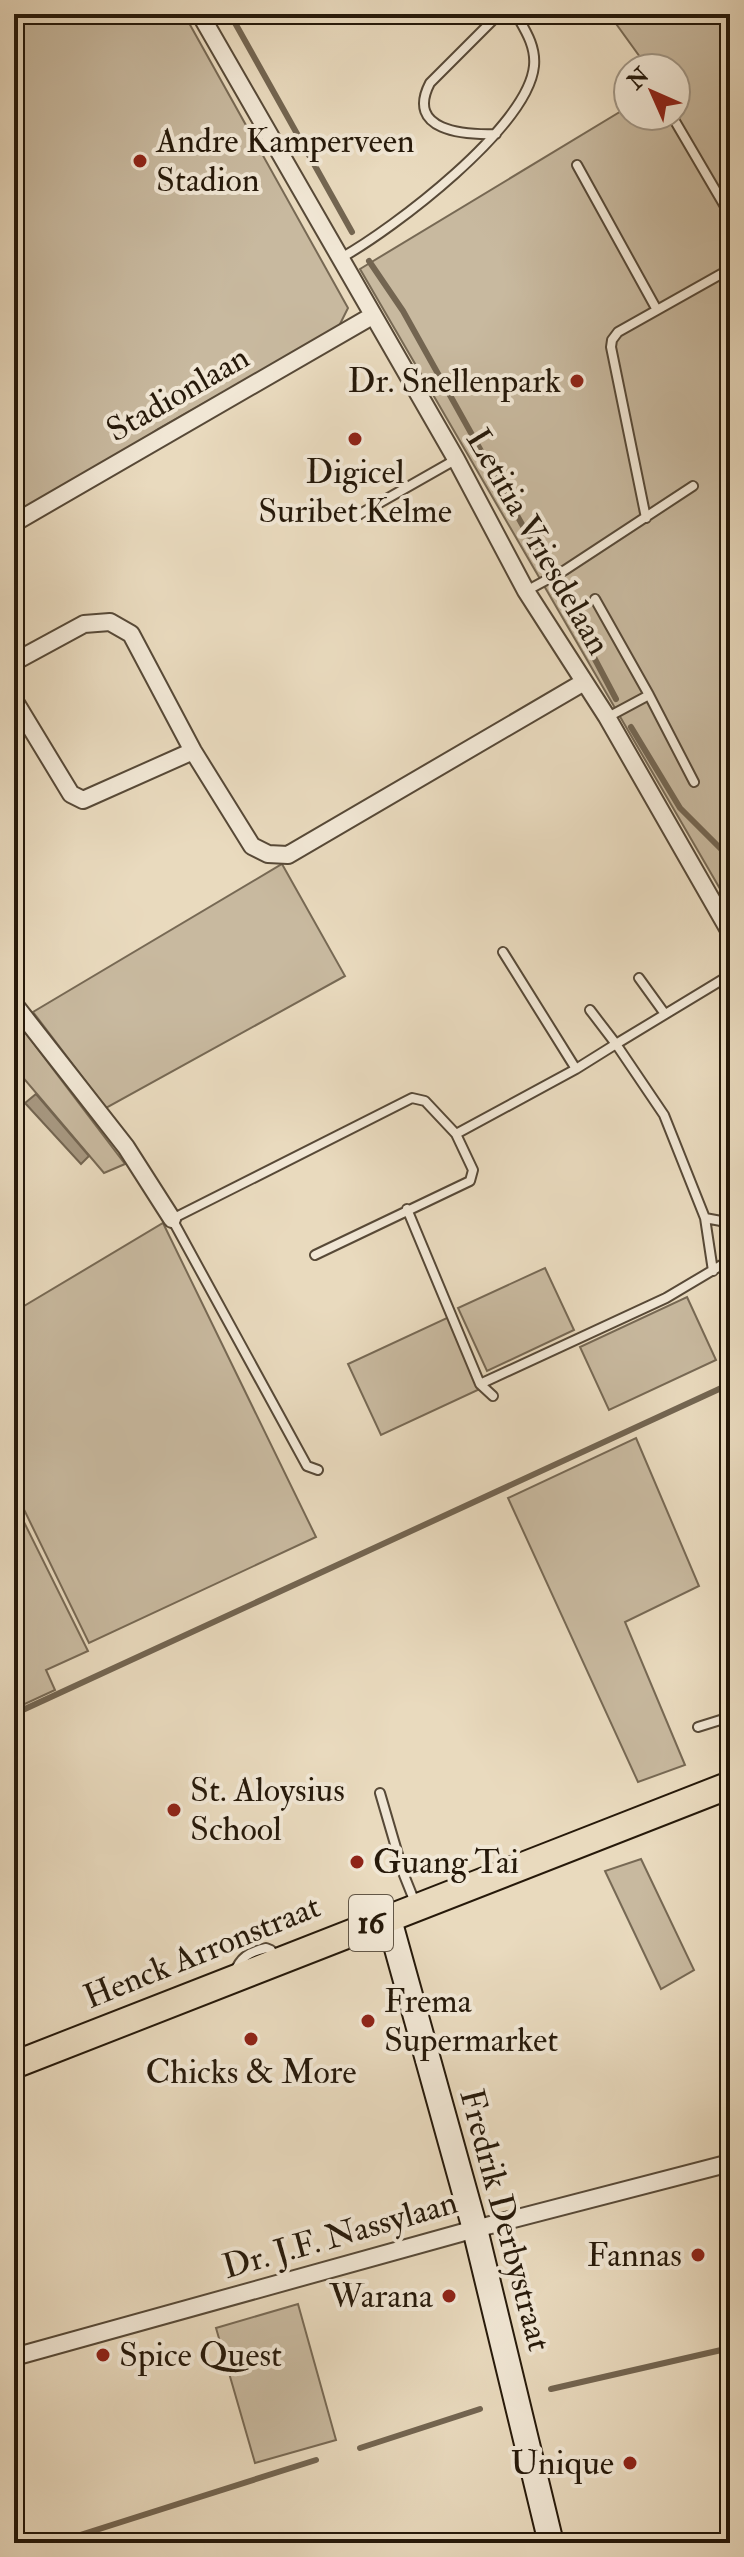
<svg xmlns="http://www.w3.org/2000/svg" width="744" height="2557" viewBox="0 0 744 2557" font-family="'IM FELL Double Pica',serif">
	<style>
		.green { fill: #c8b99f; stroke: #776954; stroke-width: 2 }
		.water { fill: #a79881; stroke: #736551; stroke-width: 2 }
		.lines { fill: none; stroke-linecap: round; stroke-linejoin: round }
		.stream { stroke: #736551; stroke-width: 6 }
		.lane-casing { stroke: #574937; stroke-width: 12 }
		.street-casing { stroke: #574937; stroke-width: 20 }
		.secondary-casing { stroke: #26190a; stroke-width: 28 }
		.primary-casing { stroke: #26190a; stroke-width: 30 }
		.lane { stroke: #f1e7d5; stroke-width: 8 }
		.street { stroke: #f1e7d5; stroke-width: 16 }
		.secondary { stroke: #f1e7d5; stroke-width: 24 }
		.primary { stroke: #e9dabe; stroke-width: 26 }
		.poi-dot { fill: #8f2418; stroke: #f1e7d5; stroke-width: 3 }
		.labels { text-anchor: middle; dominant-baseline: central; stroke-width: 8; stroke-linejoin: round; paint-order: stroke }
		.shield { fill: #f1e7d5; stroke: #635747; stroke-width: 2 }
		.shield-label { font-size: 32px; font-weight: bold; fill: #26190a }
		.poi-label { font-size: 34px; fill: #26190a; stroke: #f1e7d5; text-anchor: start }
		.street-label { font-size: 34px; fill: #26190a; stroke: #f1e7d5 }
	</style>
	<rect width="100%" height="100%" fill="#e9dabe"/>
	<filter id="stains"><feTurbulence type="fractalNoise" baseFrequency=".0025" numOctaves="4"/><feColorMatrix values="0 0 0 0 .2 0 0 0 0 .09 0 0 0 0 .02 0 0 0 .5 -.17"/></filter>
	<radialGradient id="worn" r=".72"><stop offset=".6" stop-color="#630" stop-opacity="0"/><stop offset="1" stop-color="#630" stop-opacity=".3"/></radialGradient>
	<path class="green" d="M 14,14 L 184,14 L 348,308 L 338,328 L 158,429 L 78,484 L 14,521 Z
		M 609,14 L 730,14 L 730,906 L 360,269 L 628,107 L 628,116 L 676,116 L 676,68 L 648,68 Z
		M 282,864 L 345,976 L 106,1108 L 33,1012 Z
		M 18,1023 L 125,1164 L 104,1173 L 14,1067 L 14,1026 Z
		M 163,1223 L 316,1537 L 89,1643 L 14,1489 L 14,1312 Z
		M 545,1268 L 574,1330 L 487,1371 L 458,1308 Z
		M 687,1297 L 716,1360 L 609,1410 L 580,1347 Z
		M 449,1317 L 482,1388 L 381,1435 L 348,1364 Z
		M 636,1438 L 699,1586 L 625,1622 L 685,1765 L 638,1782 L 508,1498 Z
		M 14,1502 L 88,1651 L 46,1670 L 55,1690 L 14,1709 Z
		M 641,1859 L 694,1970 L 661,1989 L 605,1871 Z
		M 298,2304 L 336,2440 L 255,2463 L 216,2328 Z"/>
	<path class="water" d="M 36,1094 L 89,1156 L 81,1164 L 25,1103 Z"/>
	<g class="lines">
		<path class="stream" d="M 230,14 L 352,232
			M 369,261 L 403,311 L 538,553
			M 562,597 L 616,699
			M 631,727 L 680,808 L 730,858
			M 14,1714 L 730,1384
			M 551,2389 L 730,2348
			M 360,2448 L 480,2409
			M 55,2543 L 316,2460"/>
		<g class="lane-casing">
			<path id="lane" d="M 672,116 L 730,215
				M 496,134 C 464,135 405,131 430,83 L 499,14
				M 577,165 L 657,310
				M 341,258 C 393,229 528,127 534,66 C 536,46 525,30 516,14
				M 353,518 L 455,460
				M 646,518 L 611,347 L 612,340 L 618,332 L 730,269
				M 526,591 L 565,570 L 693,486
				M 595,599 L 649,695 L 608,717
				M 649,695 L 694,782
				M 503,952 L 576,1069
				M 639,978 L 665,1014
				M 590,1010 L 616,1044 L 730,975
				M 407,1209 L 480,1384 L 493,1396
				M 705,1218 L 713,1271
				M 315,1255 L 470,1181 L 473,1170 L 456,1134
				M 480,1384 L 666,1298 L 730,1260
				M 318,1470 L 307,1466 L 172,1219 L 412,1098 L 425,1101 L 456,1134 L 576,1069 L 616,1044 L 664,1115 L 705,1218 L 721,1221 L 730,1229
				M 698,1727 L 730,1717
				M 380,1793 L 404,1875 L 416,1905
				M 234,1974 C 240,1957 249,1952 266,1948 L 271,1950 L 274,1959"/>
		</g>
		<g class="street-casing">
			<path id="street" d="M 200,14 L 456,459 L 526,591 L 607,717 L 730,932
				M 14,523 L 372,316
				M 14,662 L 84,624 L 110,622 L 131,634 L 193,751 L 252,846 L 268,854 L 288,855 L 584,682
				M 14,700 L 71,794 L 83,800 L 193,751
				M 14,1004 L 126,1147 L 172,1219
				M 14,2357 L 475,2229 L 730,2163"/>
		</g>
		<g class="secondary-casing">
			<path id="secondary" d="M 388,1916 L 475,2229 L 551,2543"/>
		</g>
		<g class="primary-casing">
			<path id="primary" d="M 14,2065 L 730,1785"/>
		</g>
		<use href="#lane" class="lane"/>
		<use href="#street" class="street"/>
		<use href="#secondary" class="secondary"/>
		<use href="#primary" class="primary"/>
	</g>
	<g class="poi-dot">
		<circle cx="140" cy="161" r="8"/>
		<circle cx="577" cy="381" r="8"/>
		<circle cx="355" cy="439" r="8"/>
		<circle cx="174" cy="1810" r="8"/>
		<circle cx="357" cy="1862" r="8"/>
		<circle cx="368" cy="2021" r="8"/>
		<circle cx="251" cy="2039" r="8"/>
		<circle cx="698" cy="2255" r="8"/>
		<circle cx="449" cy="2296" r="8"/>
		<circle cx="103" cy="2355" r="8"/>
		<circle cx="630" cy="2463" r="8"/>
	</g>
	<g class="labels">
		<rect class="shield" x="349" y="1895" width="44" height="56" rx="6"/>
		<g class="shield-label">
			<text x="371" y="1923">16</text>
		</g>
		<g class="poi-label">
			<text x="156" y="141">Andre Kamperveen<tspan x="156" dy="39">Stadion</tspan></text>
			<text x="561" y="381" text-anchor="end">Dr. Snellenpark</text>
			<text x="355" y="472" text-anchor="middle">Digicel<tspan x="355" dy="39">Suribet Kelme</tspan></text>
			<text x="190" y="1790">St. Aloysius<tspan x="190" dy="39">School</tspan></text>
			<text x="373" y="1862">Guang Tai</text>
			<text x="384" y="2001">Frema<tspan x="384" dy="39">Supermarket</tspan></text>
			<text x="251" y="2072" text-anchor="middle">Chicks &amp; More</text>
			<text x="682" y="2255" text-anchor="end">Fannas</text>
			<text x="433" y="2296" text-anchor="end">Warana</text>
			<text x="119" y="2355">Spice Quest</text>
			<text x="614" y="2463" text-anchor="end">Unique</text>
		</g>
		<g class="street-label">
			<text transform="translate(178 394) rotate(-30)">Stadionlaan</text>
			<text transform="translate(538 542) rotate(60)">Letitia Vriesdelaan</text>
			<text transform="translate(202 1952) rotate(-22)">Henck Arronstraat</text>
			<text transform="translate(505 2220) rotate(75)">Fredrik Derbystraat</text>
			<text transform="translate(340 2235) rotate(-16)">Dr. J.F. Nassylaan</text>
		</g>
	</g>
	<rect width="744" height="2557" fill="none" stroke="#e9dabe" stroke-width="48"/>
	<rect x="16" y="16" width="712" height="2525" fill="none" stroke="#26190a" stroke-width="4"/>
	<rect x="24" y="24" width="696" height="2509" fill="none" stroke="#26190a" stroke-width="2"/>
	<g transform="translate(652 92) rotate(315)"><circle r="38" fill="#f1e7d5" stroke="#a09584" stroke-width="2"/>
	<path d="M0-6L14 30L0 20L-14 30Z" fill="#8f2418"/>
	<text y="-12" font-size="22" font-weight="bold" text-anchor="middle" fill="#26190a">N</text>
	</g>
	<rect width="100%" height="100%" filter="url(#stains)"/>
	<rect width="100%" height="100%" fill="url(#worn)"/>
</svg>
